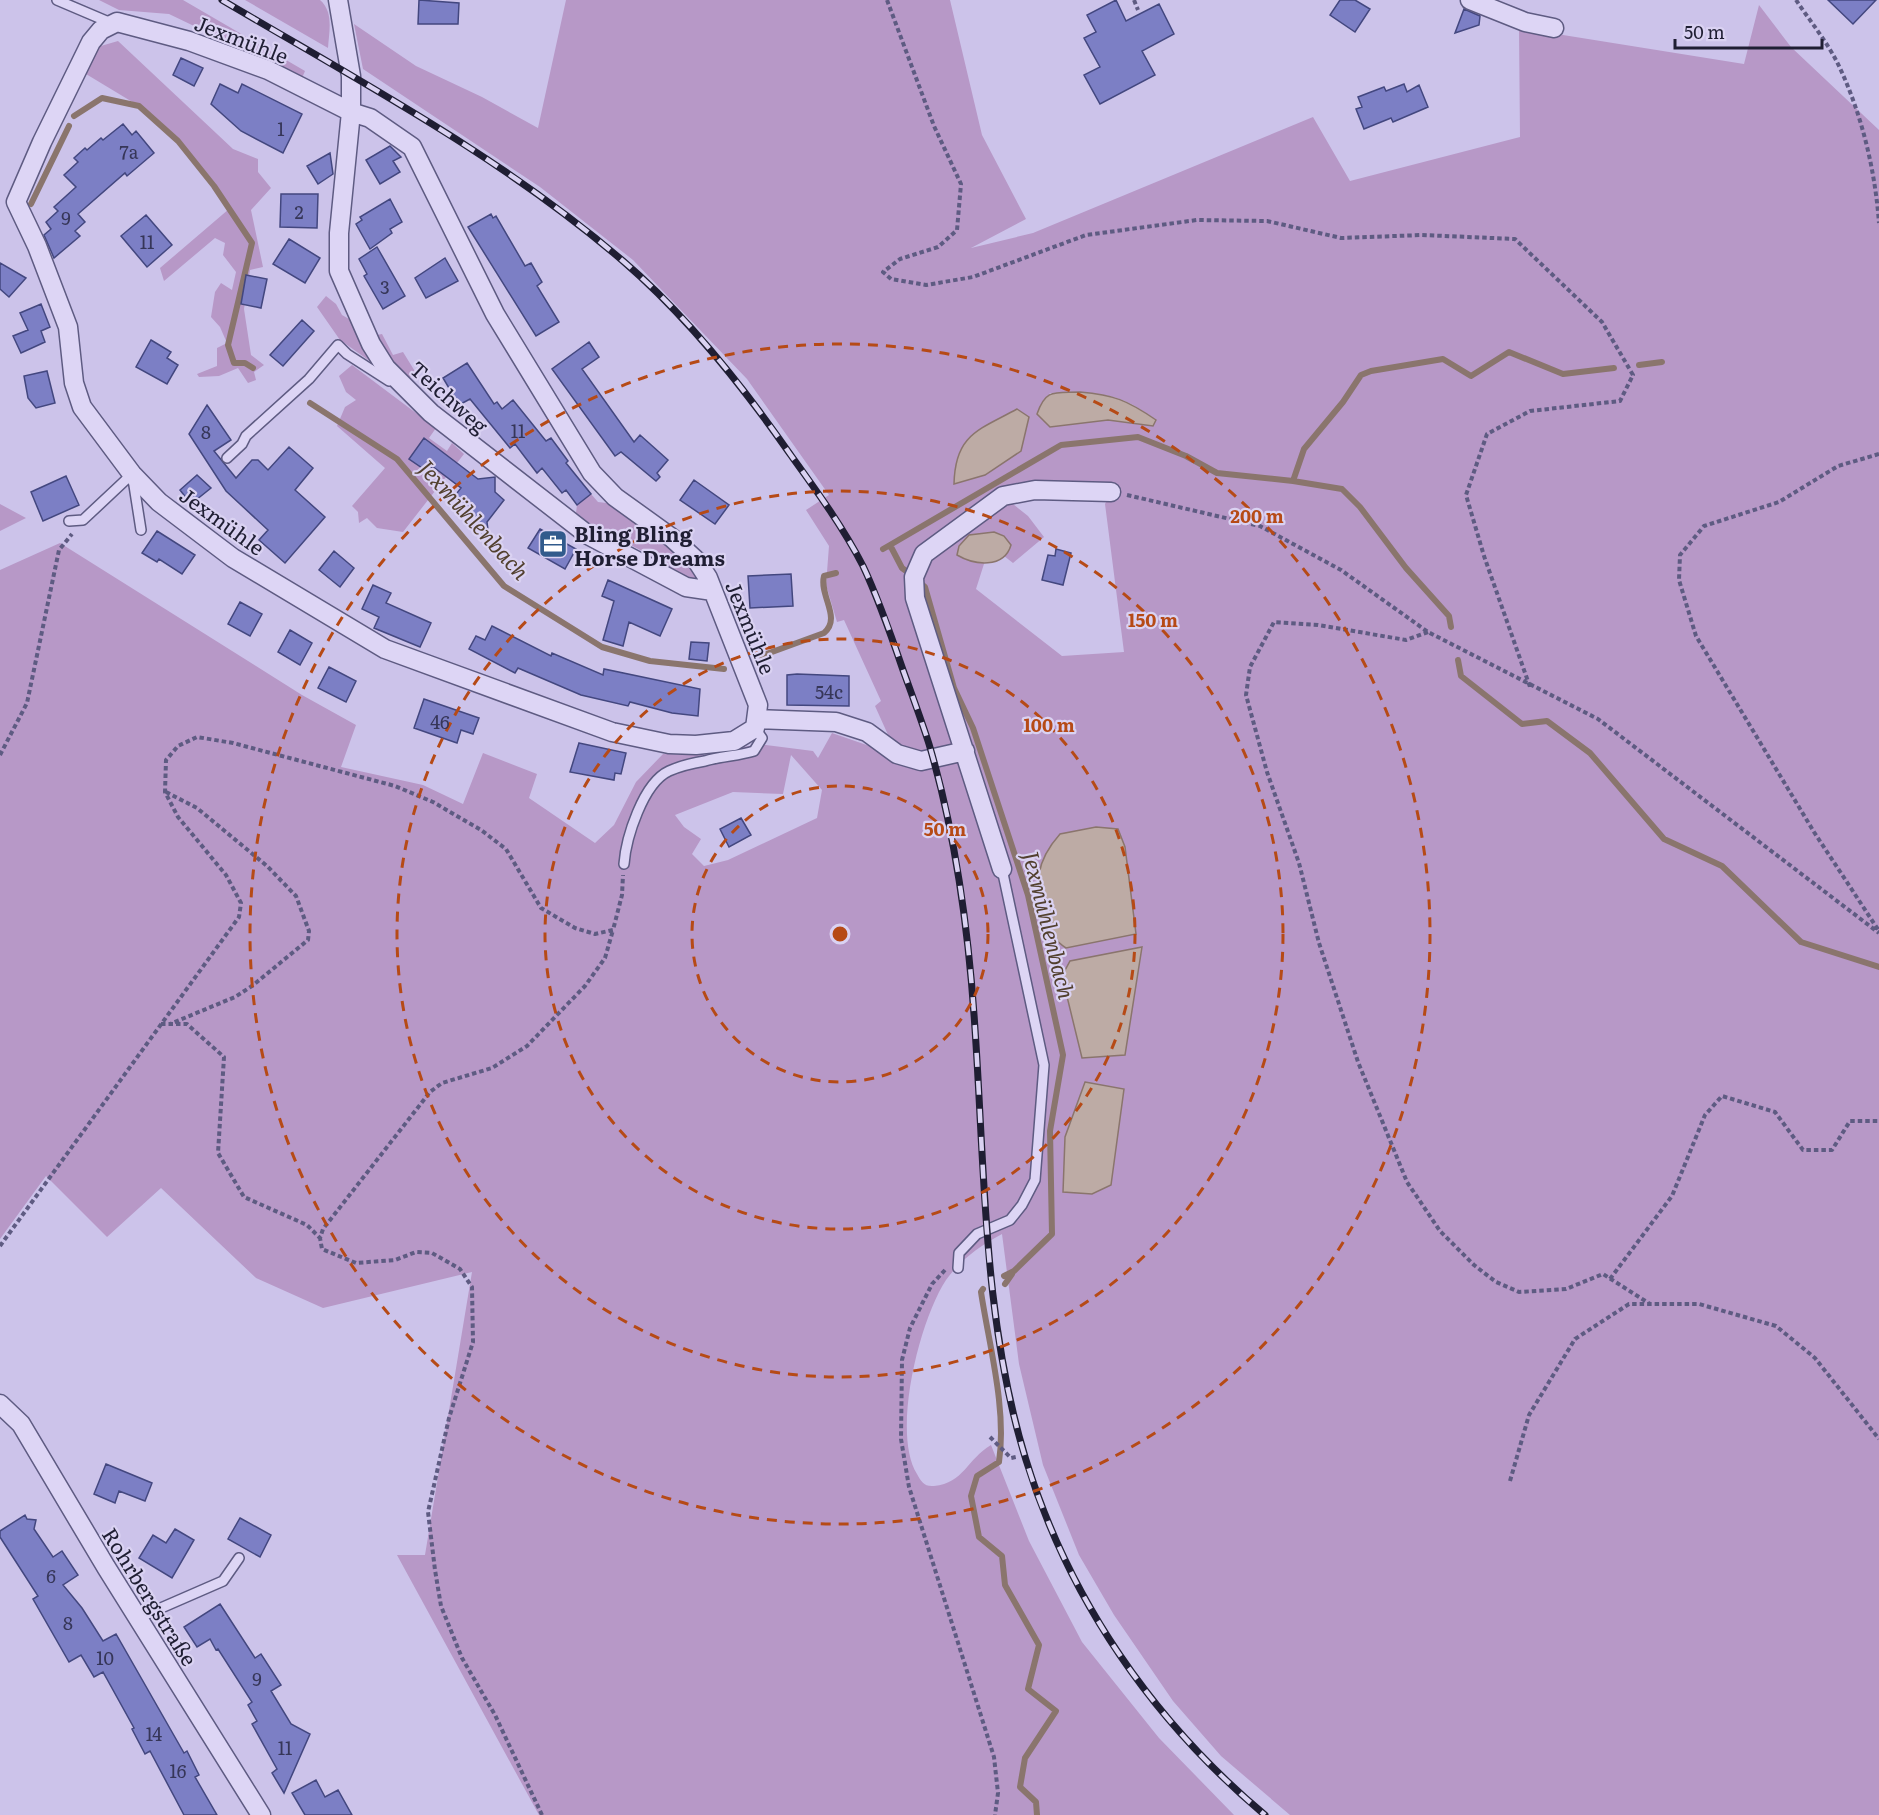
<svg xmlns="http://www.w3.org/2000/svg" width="1879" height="1815" viewBox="0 0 1879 1815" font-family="Literata,serif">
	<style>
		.green { fill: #b798c7; fill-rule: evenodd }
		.water { fill: #bdaba5; stroke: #8a756d; stroke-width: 1.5 }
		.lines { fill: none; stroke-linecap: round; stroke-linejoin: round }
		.stream { stroke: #8a756d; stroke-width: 6 }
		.building { fill: #7c7fc5; stroke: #43477f; stroke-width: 1.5 }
		.lane-casing { stroke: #5e5b82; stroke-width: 12 }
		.street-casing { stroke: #5e5b82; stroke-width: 21 }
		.path { stroke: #5e5b82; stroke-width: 4; stroke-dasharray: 4.5 3; stroke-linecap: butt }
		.lane { stroke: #ddd5f5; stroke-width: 9 }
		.street { stroke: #ddd5f5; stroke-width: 18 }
		.rail-casing { stroke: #1f1e33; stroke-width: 7 }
		.rail { stroke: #dad2f2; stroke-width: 4.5; stroke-dasharray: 14; stroke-linecap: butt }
		.ring { fill: none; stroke: #b64a16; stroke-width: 3; stroke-dasharray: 10 8 }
		.labels { text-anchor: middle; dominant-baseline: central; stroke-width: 4.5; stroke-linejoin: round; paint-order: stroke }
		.number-label { font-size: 18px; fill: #363658 }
		.street-label { font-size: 21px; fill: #1f1e33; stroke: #dad2f2 }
		.poi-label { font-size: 21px; font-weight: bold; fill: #1f1e33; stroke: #dad2f2; text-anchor: start }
		.water-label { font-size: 22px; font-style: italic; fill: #52402f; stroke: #dad2f2 }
		.centre { fill: #b64a16; stroke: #dad2f2; stroke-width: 3 }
		.ring-label { font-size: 18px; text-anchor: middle; font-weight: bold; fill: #b64a16; stroke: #dad2f2; stroke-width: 4.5; stroke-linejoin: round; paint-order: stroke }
	</style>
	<rect width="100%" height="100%" fill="#ccc3ea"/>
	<path class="green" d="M 99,0 L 183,0 L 305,71 L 302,78 L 169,14 L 119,10 Z
		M 245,0 L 320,0 C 334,12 329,32 328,48 Z
		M 566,0 L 950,0 L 982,135 L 1026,219 L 971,248 L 1033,233 L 1313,117 L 1350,181 L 1520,137 L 1519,28 L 1744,64 L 1759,5 L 1791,47 L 1879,130 L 1879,1815 L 1290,1815 L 1221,1756 L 1173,1701 L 1114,1615 L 1079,1555 L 1043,1465 L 1019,1364 L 1002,1234 C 981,1245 960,1260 946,1280 C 920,1319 891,1433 917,1474 C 921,1481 924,1487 934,1486 C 964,1483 967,1459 991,1445 L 1029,1541 L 1082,1642 L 1159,1738 L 1234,1815 L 539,1815 L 397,1555 L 425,1555 L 472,1272 L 323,1308 L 256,1278 L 161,1188 L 107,1237 L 46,1176 L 0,1239 L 0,570 L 60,543 L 302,695 L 356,725 L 341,767 L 423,785 L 463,804 L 483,753 L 537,774 L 529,798 L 595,843 L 614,825 L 636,782 L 663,754 L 703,755 L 759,744 L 813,751 L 818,758 L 832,733 L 881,750 L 889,737 L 875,706 L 881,701 L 844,620 L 837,622 L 826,585 L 829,546 L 806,510 L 829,495 L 747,379 L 633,260 L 540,187 L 363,69 L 354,24 L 416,66 L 482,97 L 538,128 ZM 1080,392 C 1114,395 1128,399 1156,420 L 1153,426 L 1108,420 L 1050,427 L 1037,414 L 1050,393 ZM 1111,492 L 1105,504 L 1124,652 L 1062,656 L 976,589 L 990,545 L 1013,563 L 1044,537 L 1028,516 L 1004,497 ZM 791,755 L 822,790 L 817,818 L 728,860 L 704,866 L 692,854 L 701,839 L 684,827 L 675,815 L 733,792 L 783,794 ZM 1118,829 L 1125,847 L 1136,934 Z
		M 118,41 L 233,149 L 258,159 L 258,172 L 271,188 L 251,210 L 263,267 L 250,270 L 244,309 L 251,355 L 264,365 L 254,372 L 256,380 L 248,383 L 238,368 L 219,376 L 199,377 L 197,374 L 217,366 L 217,348 L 227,343 L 220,327 L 211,317 L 215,292 L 221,283 L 232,290 L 236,272 L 223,255 L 225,243 L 215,238 L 164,281 L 160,268 L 229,209 L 178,141 L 139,106 L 86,74 L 94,48 Z
		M 326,296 L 336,304 L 342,315 L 356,323 L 374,364 L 340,340 L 317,307 Z
		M 382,334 L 393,355 L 403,352 L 416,373 L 407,379 L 392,369 L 377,335 Z
		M 352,365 L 436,428 L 429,438 L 447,451 L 452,443 L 464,454 L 403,532 L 377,528 L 367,518 L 359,523 L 358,512 L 352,506 L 385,468 L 337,426 L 345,407 L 356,400 L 346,392 L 339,376 Z
		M 591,494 L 598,502 L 615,504 L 684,554 L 698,578 L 692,582 L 667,570 L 642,551 L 589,523 L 576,513 L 577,505 Z
		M 0,504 L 26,518 L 0,531 Z"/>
	<path class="water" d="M 1080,392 C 1114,395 1127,400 1156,420 L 1153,426 L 1108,420 L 1050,427 L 1037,414 C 1046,388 1055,393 1080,392 Z
		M 1017,409 L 1029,417 L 1021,451 L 985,475 L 954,484 C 955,434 979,430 1017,409 Z
		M 994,532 L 1004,536 L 1011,545 C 1004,569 974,565 957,555 L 959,546 L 969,535 Z
		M 1096,827 L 1118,829 L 1125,847 L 1136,934 L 1066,948 C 1053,940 1051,931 1046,917 C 1033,885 1036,861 1060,834 Z
		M 1142,947 L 1125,1055 L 1082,1058 L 1062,976 L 1070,961 Z
		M 1085,1082 L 1124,1089 L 1111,1185 L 1092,1194 L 1063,1192 L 1065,1137 Z"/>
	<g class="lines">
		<path class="stream" d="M 74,116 L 102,98 L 139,106 L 178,141 L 214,186 L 252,243 L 228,345 L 234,363 L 245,363 L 253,368
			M 31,204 L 69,126
			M 1639,365 L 1662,362
			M 310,403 L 397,459 L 504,586 L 602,647 L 650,661 L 724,669
			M 1293,481 L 1342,489 L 1360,507 L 1406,568 L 1449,616 L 1451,627
			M 890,545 L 1061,445 L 1138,437 L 1186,456 L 1217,473 L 1293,481 L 1304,449 L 1343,402 L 1361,375 L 1371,371 L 1443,359 L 1471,376 L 1509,352 L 1563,374 L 1614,368
			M 883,549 L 890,545 L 902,568 L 909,573
			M 918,581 L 925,587 L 954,688 L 973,728 L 1028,895 L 1063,1055 L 1050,1131 L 1052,1234 L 1014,1271 L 1004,1276
			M 761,656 L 824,633 C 842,618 819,596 824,576 L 836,573
			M 1458,660 L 1461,676 L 1522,724 L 1547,721 L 1590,753 L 1664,839 L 1722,866 L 1801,942 L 1879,967
			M 1005,1284 L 1012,1274
			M 983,1289 L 981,1292 C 989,1345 1007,1409 999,1462 L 977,1476 L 971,1496 L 979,1537 L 1002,1556 L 1005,1585 L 1039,1645 L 1028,1689 L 1056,1711 L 1025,1758 L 1020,1787 L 1036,1802 L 1037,1815"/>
	</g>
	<path class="building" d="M 419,0 L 459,3 L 458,24 L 418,24 Z
		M 1116,0 L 1126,21 L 1159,4 L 1174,34 L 1142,51 L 1155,75 L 1100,104 L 1084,75 L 1100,67 L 1084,38 L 1096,32 L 1087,15 Z
		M 1340,0 L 1355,0 L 1370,9 L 1355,32 L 1330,15 Z
		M 1828,0 L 1876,0 L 1853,24 Z
		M 1464,9 L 1480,16 L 1479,25 L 1455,33 Z
		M 181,58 L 203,68 L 194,86 L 173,75 Z
		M 220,84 L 238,93 L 242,84 L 302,114 L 283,153 L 241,131 L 211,104 Z
		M 1404,84 L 1407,92 L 1419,85 L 1428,107 L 1393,122 L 1391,118 L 1364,129 L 1356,109 L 1362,107 L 1358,97 L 1384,87 L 1386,91 Z
		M 123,124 L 132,135 L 136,131 L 154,153 L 127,176 L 125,173 L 78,214 L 85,222 L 75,231 L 80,236 L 54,258 L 44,235 L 51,229 L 46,222 L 58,211 L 54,207 L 76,187 L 64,175 L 78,162 L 74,158 L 85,148 L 87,150 L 101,138 L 103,140 Z
		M 390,146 L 401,157 L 393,161 L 400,172 L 380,184 L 366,160 Z
		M 330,153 L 333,174 L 318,184 L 307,166 Z
		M 281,194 L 318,194 L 317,228 L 280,227 Z
		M 390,199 L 402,222 L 390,229 L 392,233 L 370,249 L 356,224 L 362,220 L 360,217 Z
		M 491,214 L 493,218 L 496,216 L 525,266 L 531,263 L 542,282 L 537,286 L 559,322 L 536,336 L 468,227 Z
		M 146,215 L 172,245 L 147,267 L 121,236 Z
		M 289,239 L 320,258 L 305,283 L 273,264 Z
		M 377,247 L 405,296 L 383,309 L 364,276 L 367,274 L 359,259 Z
		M 445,258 L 458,281 L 426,298 L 415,278 Z
		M 0,263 L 26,278 L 9,297 L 0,289 Z
		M 246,275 L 267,279 L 261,308 L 241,304 Z
		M 41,304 L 50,327 L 41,331 L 45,342 L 21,353 L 13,336 L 28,330 L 20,313 Z
		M 302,320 L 314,331 L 283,366 L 270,355 Z
		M 151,340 L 171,352 L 167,358 L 178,365 L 167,384 L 136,367 Z
		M 589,342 L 599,357 L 582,369 L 634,442 L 640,435 L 668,460 L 657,473 L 660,477 L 656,481 L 621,452 L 615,456 L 552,369 Z
		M 467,363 L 494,404 L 497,402 L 502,409 L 513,400 L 546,441 L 551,438 L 568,461 L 566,463 L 591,494 L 577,505 L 566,490 L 562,493 L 542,468 L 537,473 L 515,444 L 510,448 L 470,399 L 459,405 L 443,378 Z
		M 47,371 L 55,403 L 36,408 L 28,398 L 24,376 Z
		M 207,405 L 231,440 L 214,451 L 236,478 L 252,460 L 258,460 L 268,470 L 289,447 L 313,468 L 295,490 L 325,517 L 285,563 L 259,540 L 268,530 L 226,491 L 189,434 Z
		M 424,438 L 478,479 L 495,477 L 495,492 L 504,500 L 487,522 L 489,538 L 472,525 L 466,508 L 453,498 L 461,488 L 432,466 L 428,472 L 409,459 Z
		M 197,475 L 211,488 L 191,504 L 180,490 Z
		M 66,476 L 79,505 L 43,521 L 31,492 Z
		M 694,480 L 729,505 L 715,524 L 680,500 Z
		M 540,529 L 576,549 L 565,569 L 528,548 Z
		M 157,531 L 195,555 L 182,574 L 159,559 L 157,562 L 142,553 Z
		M 1056,549 L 1071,553 L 1063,585 L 1042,580 L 1048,555 L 1055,556 Z
		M 334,551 L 354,568 L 340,587 L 319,570 Z
		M 791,574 L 793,606 L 750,608 L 748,576 Z
		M 608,580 L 672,609 L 660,636 L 629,622 L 623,646 L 603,640 L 614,601 L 602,596 Z
		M 373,585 L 391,593 L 386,603 L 431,623 L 420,647 L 374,628 L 379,617 L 362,609 Z
		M 240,602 L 262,614 L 250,636 L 228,624 Z
		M 492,626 L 551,656 L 552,653 L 603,675 L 604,669 L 700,689 L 698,716 L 672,713 L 630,702 L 628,706 L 581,695 L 518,668 L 515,673 L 469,649 L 476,636 L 485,640 Z
		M 290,630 L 312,643 L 300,665 L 278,652 Z
		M 691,642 L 709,643 L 707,661 L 689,659 Z
		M 329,667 L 356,681 L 346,702 L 318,688 Z
		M 797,674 L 849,676 L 849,706 L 787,705 L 787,675 Z
		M 424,699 L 479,718 L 473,734 L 461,730 L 457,743 L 414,728 Z
		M 579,743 L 626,753 L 621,774 L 615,773 L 614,780 L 570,772 Z
		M 741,818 L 751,835 L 729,847 L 720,829 Z
		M 106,1464 L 152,1483 L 145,1501 L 119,1491 L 115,1503 L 94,1494 Z
		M 25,1515 L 27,1519 L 36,1520 L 34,1529 L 53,1557 L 62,1551 L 78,1575 L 63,1585 L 82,1608 L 103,1641 L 116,1634 L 184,1753 L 187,1751 L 199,1775 L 195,1777 L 217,1815 L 184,1815 L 150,1751 L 145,1754 L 132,1729 L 134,1728 L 103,1672 L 94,1677 L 81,1655 L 69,1662 L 33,1599 L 38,1596 L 0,1537 L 0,1531 Z
		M 240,1518 L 271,1535 L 260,1557 L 228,1539 Z
		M 175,1529 L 194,1540 L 172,1578 L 139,1558 L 153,1535 L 166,1543 Z
		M 220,1604 L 255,1658 L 261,1654 L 281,1685 L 271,1691 L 291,1724 L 310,1734 L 284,1793 L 272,1773 L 277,1769 L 252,1724 L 257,1721 L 248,1705 L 252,1702 L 218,1649 L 216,1650 L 210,1639 L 197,1647 L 184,1627 Z
		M 316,1780 L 325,1797 L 338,1790 L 352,1815 L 305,1815 L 292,1793 Z"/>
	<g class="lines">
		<g class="lane-casing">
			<path id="lane" d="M 57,0 L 111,23
				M 227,458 L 242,444 L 246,436 L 309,379 L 338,345 L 347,354 L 389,381
				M 133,479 L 141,530
				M 69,521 L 83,520 L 132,474
				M 624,864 C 626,838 643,783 669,771 C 680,766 693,763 705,761 C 721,756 738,756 754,751 L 762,738 L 755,728
				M 958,1268 L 959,1253 L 977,1234 L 1010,1220 L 1022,1205 L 1035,1180 L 1044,1065 L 1002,869
				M 138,1618 L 223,1581 L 239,1558"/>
		</g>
		<g class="street-casing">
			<path id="street" d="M 338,0 L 351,76 L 351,112 L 339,233 L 339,271 L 371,344 L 386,368 L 431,413 L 588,535 L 686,587 L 713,591
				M 1470,0 L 1525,22 L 1554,28
				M 117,22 L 189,41 L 268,70 L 351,112 L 370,118 L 412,147 L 495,314 L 592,473 L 615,497 L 672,538 L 697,561 L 708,578 L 758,705 L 755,728 L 734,741 L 696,745 L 669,744 L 612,732 L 385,649 L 233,558 L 159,502 L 132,474 L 82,407 L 74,383 L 68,327 L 37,246 L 16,202 L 42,142 L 91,42 L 101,30 Z
				M 758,719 L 836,722 L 867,732 L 897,754 L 921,761 L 965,751
				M 1002,869 L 915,598 L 914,577 L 924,554 L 1003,496 L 1035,490 L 1111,492
				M 0,1404 L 21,1424 L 106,1567 L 261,1815"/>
		</g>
		<path class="path" d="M 887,0 L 934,126 L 961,184 L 957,230 L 938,247 L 900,259 L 883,272 L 891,279 L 926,285 L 973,277 L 1086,235 L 1197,220 L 1267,221 L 1341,238 L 1422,235 L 1515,239 L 1602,322 L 1633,375 L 1620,401 L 1530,411 L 1487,434 L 1466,495 L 1484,556 L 1530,687
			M 1134,0 L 1138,10
			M 1796,0 C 1810,21 1828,43 1839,66 C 1862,115 1875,170 1879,223
			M 1879,454 L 1838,466 L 1779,502 L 1704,526 L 1680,555 L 1679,580 L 1696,636 L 1814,832 L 1879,931
			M 1127,495 L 1260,526 L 1341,570 L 1428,632 L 1598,719 L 1879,933
			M 1428,632 L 1406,640 L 1318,625 L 1274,622 L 1250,667 L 1246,695 L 1267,772 L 1299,863 L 1319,943 L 1358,1062 L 1407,1182 L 1440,1231 L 1474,1265 L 1496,1282 L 1519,1292 L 1566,1289 L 1603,1274 L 1650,1304
			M 0,755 L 27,703 L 59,550 L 72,534
			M 166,792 L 197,808 L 267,866 L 296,896 L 309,931 L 308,940 L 252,986 L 235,997 L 170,1024
			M 161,1024 L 187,1024 L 224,1057 L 218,1153 L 244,1197 L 307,1225 L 320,1238
			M 0,1246 L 239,917 L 241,903 L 226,875 L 178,817 L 165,792 L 166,760 L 178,746 L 197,737 L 233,743 L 395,786 L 433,802 L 481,830 L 506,849 L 541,908 L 575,928 L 595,934 L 613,930 L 622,895 L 623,875
			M 945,1270 L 932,1284 L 910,1328 L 902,1360 L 901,1439 L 909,1487 L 994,1757 L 998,1793 L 995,1815
			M 1610,1279 L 1672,1196 L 1705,1115 L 1722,1096 L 1775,1112 L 1803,1150 L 1832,1150 L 1850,1121 L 1879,1121
			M 990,1437 L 1011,1458 L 1016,1457
			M 1510,1481 L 1529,1415 L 1575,1339 L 1629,1304 L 1699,1304 L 1776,1326 L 1815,1358 L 1879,1439
			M 542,1815 L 495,1715 L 462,1658 L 441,1606 L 435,1570 L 428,1512 L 449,1418 L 473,1342 L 472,1287 L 460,1269 L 432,1253 L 416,1252 L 395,1260 L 356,1263 L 322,1249 L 320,1238 L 323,1229 L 430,1092 L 442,1083 L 492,1068 L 527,1046 L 585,986 L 605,958 L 613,930"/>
		<use href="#lane" class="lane"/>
		<use href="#street" class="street"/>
		<g class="rail-casing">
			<path id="rail" d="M 222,0 C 359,81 502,157 623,261 C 687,316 742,385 790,454 C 816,490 843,527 863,566 C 879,600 891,635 903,670 C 912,695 921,719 929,744 C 956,835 969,934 975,1029 C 985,1173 983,1321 1026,1460 C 1069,1600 1153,1721 1265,1815"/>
		</g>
		<use href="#rail" class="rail"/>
	</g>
	<g class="ring">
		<circle cx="840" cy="934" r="148"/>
		<circle cx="840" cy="934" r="295"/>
		<circle cx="840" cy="934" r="443"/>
		<circle cx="840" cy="934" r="590"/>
	</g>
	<defs>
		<g id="office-square" transform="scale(1.5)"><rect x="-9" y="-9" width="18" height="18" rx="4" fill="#315b8c" stroke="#dad2f2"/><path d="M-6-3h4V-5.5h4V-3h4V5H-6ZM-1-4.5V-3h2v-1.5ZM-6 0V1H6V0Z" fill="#fff"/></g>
	</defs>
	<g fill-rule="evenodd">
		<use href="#office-square" x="553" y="544"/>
	</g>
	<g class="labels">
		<g class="number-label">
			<text x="281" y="128">1</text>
			<text x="129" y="151">7a</text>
			<text x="299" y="211">2</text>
			<text x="66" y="217">9</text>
			<text x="147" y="241">11</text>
			<text x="385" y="286">3</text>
			<text x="518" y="430">11</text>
			<text x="206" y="431">8</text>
			<text x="829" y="691">54c</text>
			<text x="440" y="721">46</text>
			<text x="51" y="1575">6</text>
			<text x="68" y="1622">8</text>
			<text x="105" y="1657">10</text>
			<text x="257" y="1678">9</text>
			<text x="154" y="1733">14</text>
			<text x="285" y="1747">11</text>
			<text x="178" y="1770">16</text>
		</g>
		<g class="street-label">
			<text transform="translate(242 38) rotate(21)">Jexmühle</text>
			<text transform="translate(450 396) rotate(42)">Teichweg</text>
			<text transform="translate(223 520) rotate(36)">Jexmühle</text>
			<text transform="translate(752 627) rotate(68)">Jexmühle</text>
			<text transform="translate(151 1596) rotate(58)">Rohrbergstraße</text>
		</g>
		<g class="poi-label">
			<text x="574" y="532">Bling Bling<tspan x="574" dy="24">Horse Dreams</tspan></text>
		</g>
		<g class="water-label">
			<text transform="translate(475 519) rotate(48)">Jexmühlenbach</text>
			<text transform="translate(1050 925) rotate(76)">Jexmühlenbach</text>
		</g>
	</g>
	<circle cx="840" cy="934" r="9" class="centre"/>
	<g class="ring-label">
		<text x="1257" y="523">200 m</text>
		<text x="1153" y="627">150 m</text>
		<text x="1049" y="732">100 m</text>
		<text x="945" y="836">50 m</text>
	</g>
	<path d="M1675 39v9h147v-9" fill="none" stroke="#1f1e33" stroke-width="3"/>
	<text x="1684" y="39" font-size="18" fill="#1f1e33" stroke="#dad2f2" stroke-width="4.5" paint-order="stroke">50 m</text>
</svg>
